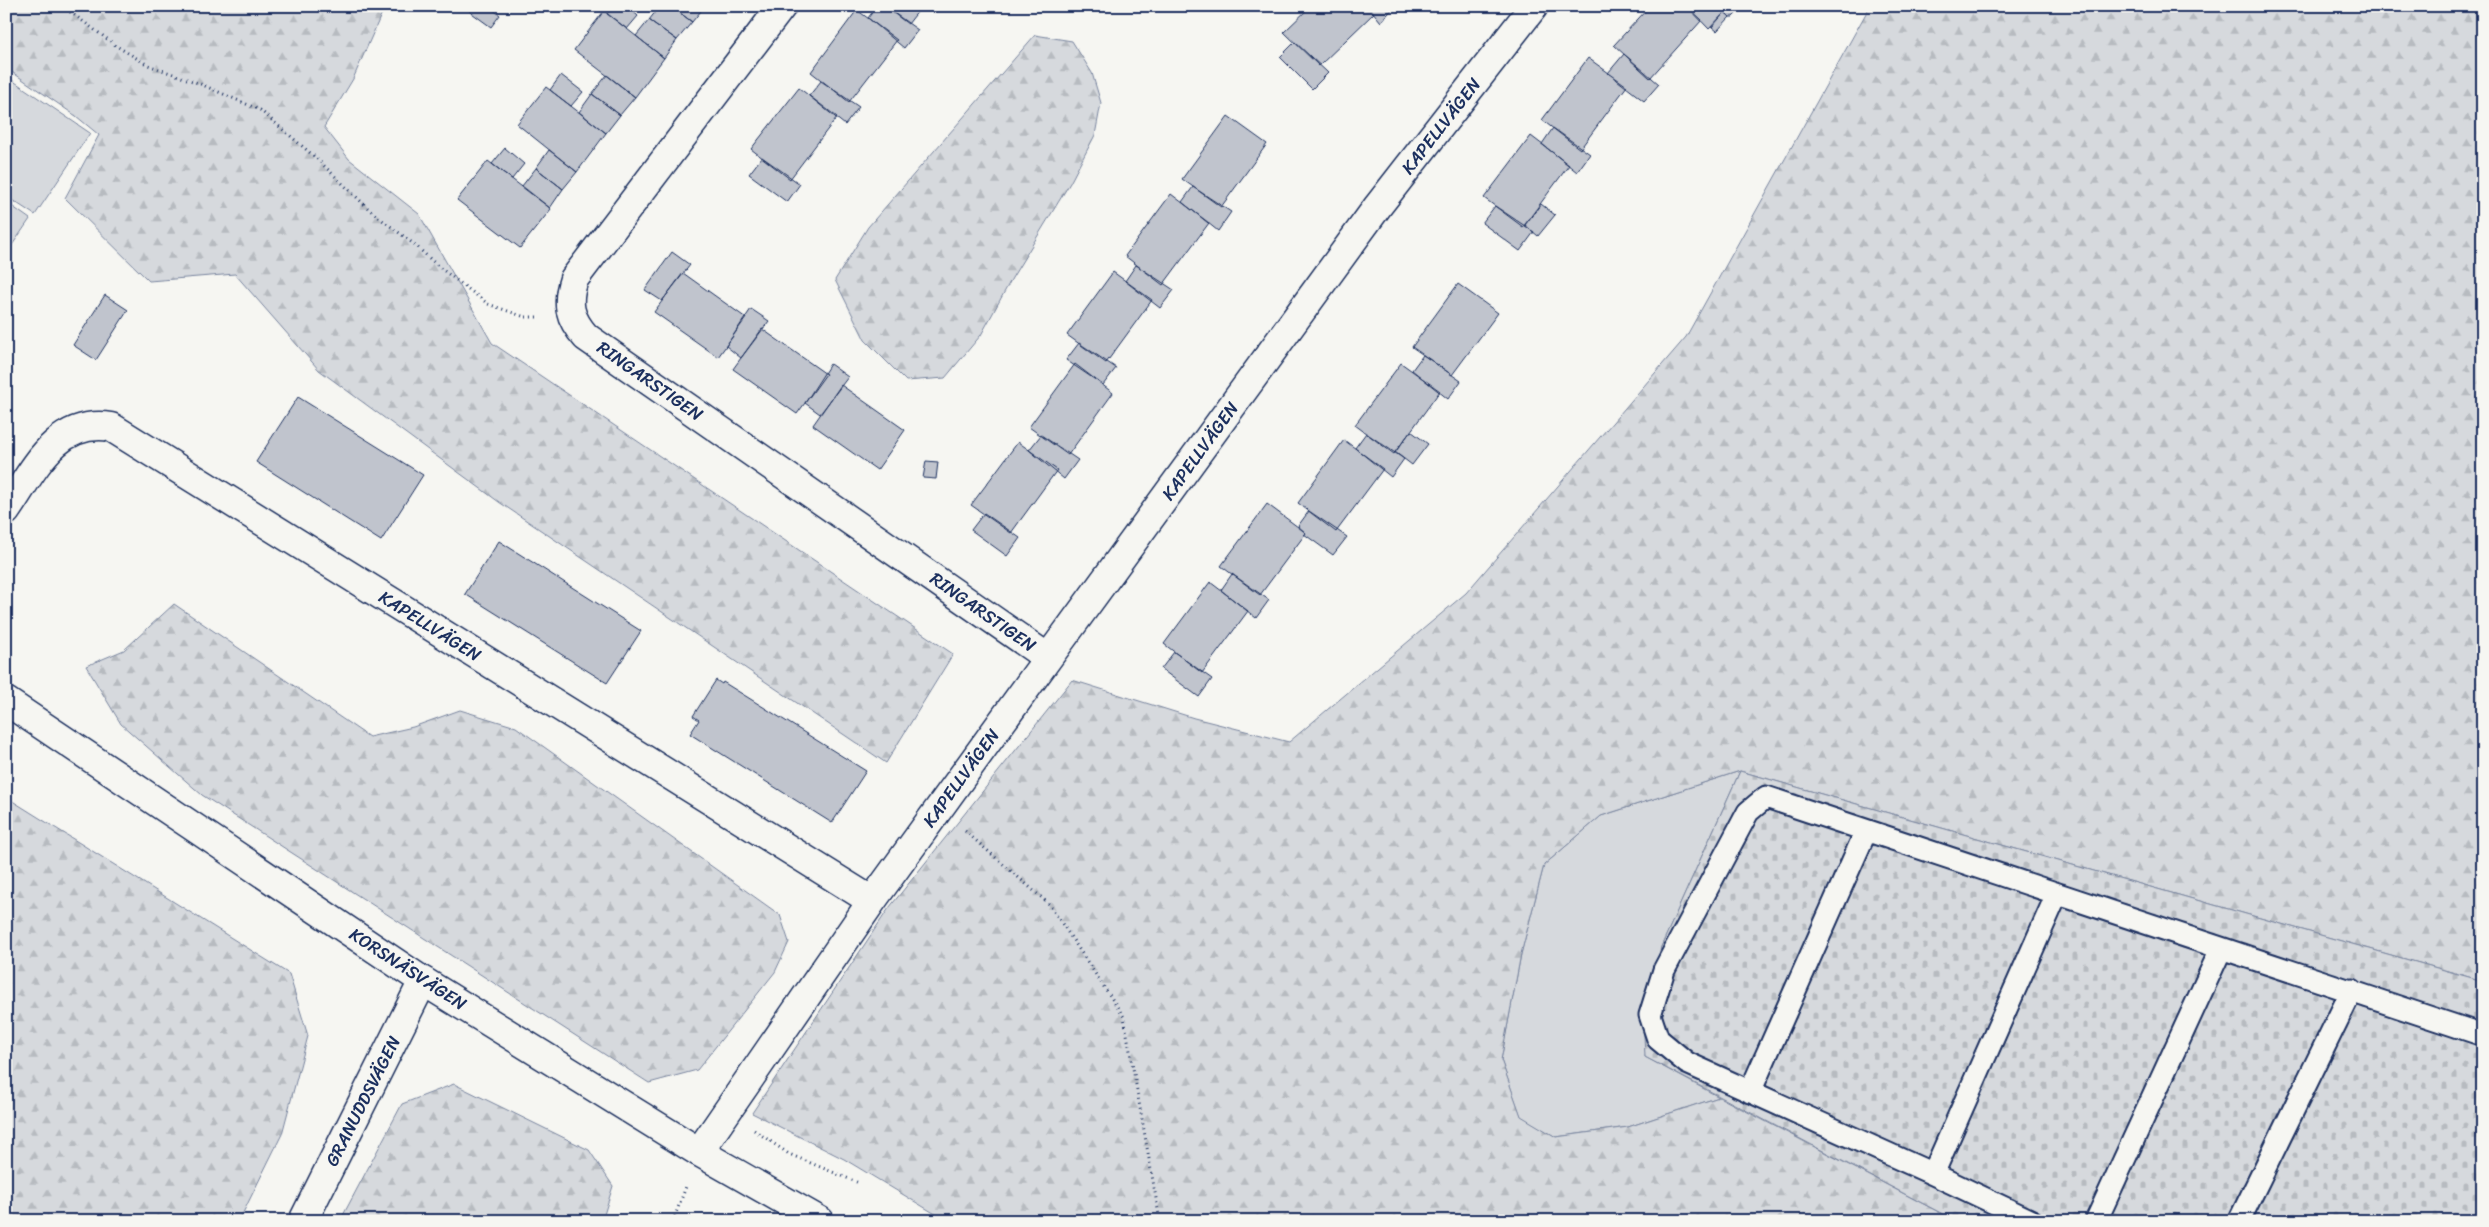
<svg xmlns="http://www.w3.org/2000/svg" width="2489" height="1227" viewBox="0 0 2489 1227" font-family="Sriracha,sans-serif">
	<style>
		.grass { fill: #d6d9dd; stroke: #78849e }
		.forest { fill: url(#forest-firs); stroke: #78849e }
		.cemetery { fill: url(#cemetery-stones); stroke: #78849e }
		.building { fill: #c0c4cd; stroke: #1b2f5e }
		.lines { fill: none; stroke-linecap: round; stroke-linejoin: round }
		.service-casing { stroke: #1b2f5e; stroke-width: 25 }
		.minor-casing { stroke: #1b2f5e; stroke-width: 31 }
		.tertiary-casing { stroke: #1b2f5e; stroke-width: 31 }
		.path { stroke: #1b2f5e; stroke-width: 3; stroke-dasharray: 1 4; stroke-linecap: butt }
		.service { stroke: #f6f6f2; stroke-width: 21 }
		.minor { stroke: #f6f6f2; stroke-width: 28 }
		.tertiary { stroke: #f6f6f2; stroke-width: 28 }
		.labels { text-anchor: middle; dominant-baseline: central; stroke-width: 4; stroke-linejoin: round; paint-order: stroke }
		.street-label { font-size: 18px; fill: #1b2f5e; stroke: #f6f6f2 }
	</style>
	<defs>
		<pattern id="forest-firs" width="22" height="20" patternUnits="userSpaceOnUse" patternTransform="scale(1.25)"><rect width="22" height="20" fill="#d6d9dd"/><path d="M5 1l3.5 6h-7zM16 11l3.5 6h-7z" fill="#b7bbc0"/></pattern>
		<pattern id="cemetery-stones" width="16" height="16" patternUnits="userSpaceOnUse" patternTransform="scale(1.25)"><rect width="16" height="16" fill="#d6d9dd"/><path d="M2 7V4a2 2 0 0 1 4 0v3zM10 15v-3a2 2 0 0 1 4 0v3z" fill="#b7bbc0"/></pattern>
	</defs>
	<rect width="100%" height="100%" fill="#f6f6f2"/>
	<filter id="ink" filterUnits="userSpaceOnUse"><feTurbulence type="fractalNoise" baseFrequency=".02" numOctaves="2"/><feDisplacementMap in="SourceGraphic" scale="10" xChannelSelector="R" yChannelSelector="G"/><feConvolveMatrix kernelMatrix="1 2 1 2 8 2 1 2 1" color-interpolation-filters="sRGB"/></filter>
	<g filter="url(#ink)">
		<path class="grass" d="M 6,76 L 90,133 L 35,215 L 6,196 Z
			M 6,202 L 30,219 L 6,254 Z
			M 1740,771 L 1661,947 L 1645,1057 L 1719,1097 L 1628,1127 L 1556,1137 L 1521,1117 L 1501,1060 L 1521,954 L 1544,865 L 1601,816 Z"/>
		<path class="forest" d="M 6,6 L 385,6 L 353,79 L 324,127 L 349,159 L 419,214 L 492,343 L 953,654 L 886,763 L 499,502 L 319,370 L 235,274 L 149,281 L 65,198 L 99,135 L 76,116 L 6,68 Z
			M 1870,6 L 2483,6 L 2483,981 L 1740,771 L 1601,816 L 1544,865 L 1521,954 L 1501,1060 L 1521,1116 L 1556,1137 L 1628,1127 L 1719,1097 L 1956,1221 L 947,1221 L 844,1159 L 752,1113 L 889,908 L 1072,680 L 1194,718 L 1289,742 L 1466,593 L 1686,337 Z
			M 1035,35 L 1072,41 L 1092,73 L 1101,103 L 1095,135 L 1070,183 L 1012,278 L 981,335 L 945,378 L 906,381 L 865,340 L 835,280 L 868,227 Z
			M 174,604 L 369,737 L 413,727 L 460,710 L 516,727 L 780,915 L 789,942 L 775,972 L 697,1070 L 649,1083 L 202,795 L 121,724 L 86,666 L 124,650 Z
			M 6,797 L 289,974 L 308,1036 L 282,1134 L 239,1221 L 6,1221 Z
			M 454,1084 L 589,1150 L 613,1186 L 602,1221 L 340,1221 L 402,1104 Z"/>
		<path class="cemetery" d="M 1740,771 L 2483,981 L 2483,1221 L 1956,1221 L 1645,1057 L 1643,1014 L 1661,947 Z"/>
		<path class="building" d="M 472,6 L 488,6 L 500,15 L 491,27 L 469,11 Z
			M 613,6 L 627,6 L 638,16 L 627,29 L 607,14 Z
			M 660,6 L 671,6 L 692,22 L 677,40 L 649,20 Z
			M 671,6 L 705,6 L 692,22 Z
			M 877,6 L 884,6 L 918,30 L 904,48 L 868,18 Z
			M 884,6 L 922,6 L 908,24 Z
			M 1311,6 L 1368,6 L 1374,13 L 1319,66 L 1284,32 Z
			M 1368,6 L 1395,6 L 1381,22 Z
			M 1650,6 L 1687,6 L 1702,20 L 1650,78 L 1614,45 Z
			M 1687,6 L 1718,6 L 1725,12 L 1709,29 Z
			M 1718,6 L 1743,6 L 1733,17 L 1730,17 Z
			M 857,10 L 897,40 L 849,102 L 811,72 Z
			M 604,11 L 664,58 L 635,97 L 574,50 Z
			M 1725,12 L 1730,17 L 1717,31 L 1712,27 Z
			M 649,20 L 677,40 L 664,58 L 636,36 Z
			M 1295,42 L 1328,73 L 1312,89 L 1280,57 Z
			M 1624,54 L 1659,84 L 1644,101 L 1608,73 Z
			M 1588,58 L 1627,86 L 1580,149 L 1542,120 Z
			M 561,75 L 583,92 L 571,106 L 550,90 Z
			M 607,75 L 635,97 L 620,115 L 592,94 Z
			M 821,81 L 859,107 L 845,125 L 809,96 Z
			M 546,87 L 606,133 L 577,172 L 517,124 Z
			M 799,88 L 837,117 L 790,179 L 751,149 Z
			M 592,94 L 620,115 L 606,133 L 579,112 Z
			M 1228,116 L 1267,144 L 1221,207 L 1182,179 Z
			M 1553,128 L 1590,154 L 1577,172 L 1542,144 Z
			M 1531,136 L 1569,165 L 1523,227 L 1484,198 Z
			M 505,148 L 524,164 L 512,179 L 492,164 Z
			M 549,150 L 577,172 L 563,189 L 536,168 Z
			M 762,157 L 800,184 L 787,202 L 749,174 Z
			M 488,161 L 551,209 L 520,248 L 457,200 Z
			M 536,168 L 563,189 L 550,208 L 522,186 Z
			M 1193,187 L 1231,212 L 1218,231 L 1182,202 Z
			M 1171,194 L 1209,223 L 1163,285 L 1125,256 Z
			M 1541,204 L 1555,215 L 1538,236 L 1525,225 Z
			M 1495,206 L 1534,232 L 1520,251 L 1482,223 Z
			M 672,252 L 690,265 L 662,301 L 645,290 Z
			M 1136,265 L 1174,290 L 1160,308 L 1125,281 Z
			M 1113,272 L 1152,300 L 1106,363 L 1067,335 Z
			M 683,273 L 746,318 L 718,357 L 654,312 Z
			M 1458,284 L 1498,313 L 1452,375 L 1412,347 Z
			M 105,295 L 128,310 L 96,360 L 73,345 Z
			M 751,309 L 769,321 L 741,358 L 726,346 Z
			M 762,329 L 826,374 L 797,414 L 733,369 Z
			M 1079,343 L 1116,368 L 1103,385 L 1066,360 Z
			M 1423,355 L 1461,381 L 1448,399 L 1412,370 Z
			M 1401,363 L 1440,391 L 1394,454 L 1355,425 Z
			M 830,364 L 848,377 L 820,414 L 805,403 Z
			M 1075,364 L 1113,393 L 1068,455 L 1029,427 Z
			M 841,385 L 905,430 L 877,470 L 813,425 Z
			M 298,397 L 423,475 L 381,541 L 256,462 Z
			M 1411,431 L 1428,444 L 1412,465 L 1395,452 Z
			M 1366,433 L 1404,459 L 1391,477 L 1355,448 Z
			M 1041,435 L 1078,460 L 1064,479 L 1029,450 Z
			M 1344,440 L 1383,469 L 1336,532 L 1298,503 Z
			M 1018,442 L 1057,470 L 1011,533 L 971,505 Z
			M 926,461 L 938,462 L 936,479 L 923,478 Z
			M 1267,504 L 1306,533 L 1260,595 L 1221,566 Z
			M 1309,511 L 1347,537 L 1333,555 L 1304,534 L 1306,533 L 1298,526 Z
			M 984,513 L 1020,538 L 1007,556 L 971,530 Z
			M 499,541 L 641,631 L 607,683 L 465,594 Z
			M 1232,574 L 1269,600 L 1256,618 L 1221,590 Z
			M 1210,582 L 1248,611 L 1202,673 L 1164,644 Z
			M 1174,652 L 1212,679 L 1199,697 L 1161,669 Z
			M 716,680 L 722,684 L 723,682 L 866,771 L 832,823 L 690,734 L 699,720 L 693,716 Z"/>
		<g class="lines">
			<g class="service-casing">
				<path id="service" d="M 1750,1092 L 1866,831
					M 1933,1174 L 2057,894
					M 2032,1221 L 1933,1174 L 1687,1063 L 1658,1039 L 1650,1015 L 1664,970 L 1748,812 L 1766,797 L 2483,1035
					M 2096,1221 L 2221,949
					M 2239,1221 L 2352,990"/>
			</g>
			<g class="minor-casing">
				<path id="minor" d="M 782,6 L 574,279 C 566,303 569,318 586,337 L 1048,658
					M 6,511 C 33,472 55,418 111,427 L 872,901
					M 699,1152 L 872,901 L 1048,658 L 1378,206 L 1534,6
					M 303,1221 L 423,981"/>
			</g>
			<g class="tertiary-casing">
				<path id="tertiary" d="M 6,701 L 423,981 L 699,1152 L 820,1221"/>
			</g>
			<path class="path" d="M 62,6 L 118,47 L 148,65 L 198,83 L 260,110 L 315,157 L 372,212 L 415,245 L 439,267 L 488,304 L 525,317 L 539,317
				M 965,831 L 1049,904 L 1124,1017 L 1160,1221
				M 754,1130 L 789,1154 L 859,1183
				M 673,1221 L 687,1184"/>
			<use href="#service" class="service"/>
			<use href="#minor" class="minor"/>
			<use href="#tertiary" class="tertiary"/>
		</g>
	</g>
	<g class="labels">
		<g class="street-label">
			<text transform="translate(1441 126) rotate(-52)">KAPELLVÄGEN</text>
			<text transform="translate(650 381) rotate(35)">RINGARSTIGEN</text>
			<text transform="translate(1200 451) rotate(-54)">KAPELLVÄGEN</text>
			<text transform="translate(983 612) rotate(35)">RINGARSTIGEN</text>
			<text transform="translate(430 626) rotate(32)">KAPELLVÄGEN</text>
			<text transform="translate(961 778) rotate(-54)">KAPELLVÄGEN</text>
			<text transform="translate(408 969) rotate(33)">KORSNÄSVÄGEN</text>
			<text transform="translate(363 1101) rotate(-63)">GRANUDDSVÄGEN</text>
		</g>
	</g>
	<rect width="2489" height="1227" fill="none" stroke="#f6f6f2" stroke-width="25"/>
	<rect x="12" y="12" width="2464" height="1202" fill="none" stroke="#1b2f5e" stroke-width="2" filter="url(#ink)"/>
</svg>
